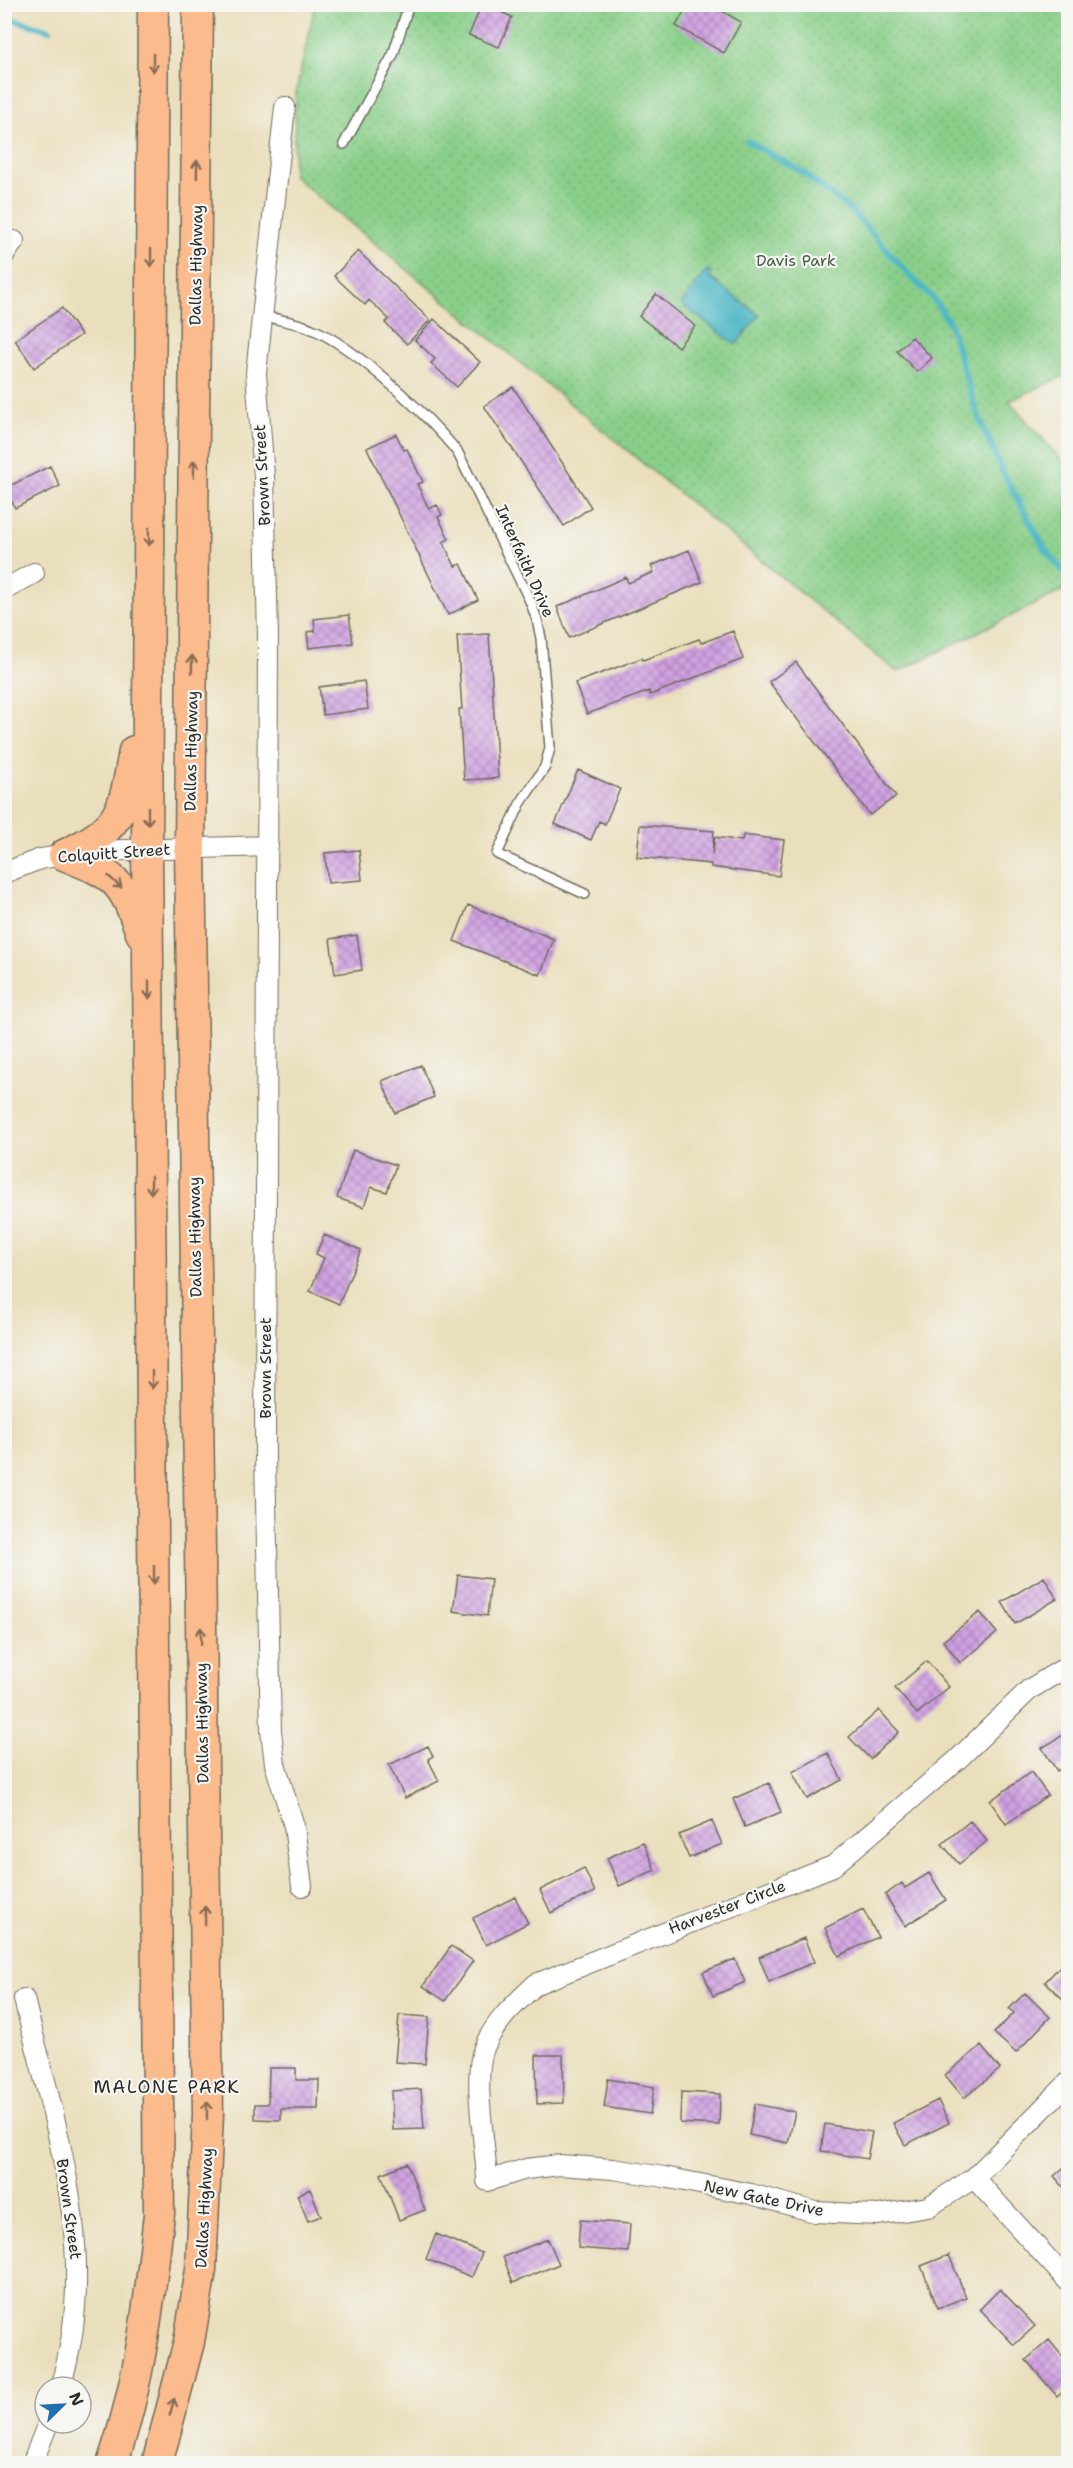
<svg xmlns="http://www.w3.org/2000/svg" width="1073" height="2468" viewBox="0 0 1073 2468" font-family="'Shantell Sans',sans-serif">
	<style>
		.park { fill: url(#park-dots); stroke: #5a7d5a; stroke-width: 1.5 }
		.water { fill: #49b6c4; stroke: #3a7078; stroke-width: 1.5 }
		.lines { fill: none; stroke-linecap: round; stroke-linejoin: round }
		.stream { stroke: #49b6c4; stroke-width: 6 }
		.building { fill: url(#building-cross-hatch) }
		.lane-casing { stroke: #6e6a5e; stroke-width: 12 }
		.street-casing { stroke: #6e6a5e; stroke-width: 22 }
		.primary-casing { stroke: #6e6a5e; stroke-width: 33 }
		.lane { stroke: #fff; stroke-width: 9 }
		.street { stroke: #fff; stroke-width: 20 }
		.primary { stroke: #fbbb8c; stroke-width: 30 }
		.oneway { stroke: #896c57 }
		.labels { text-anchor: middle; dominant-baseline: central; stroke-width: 4.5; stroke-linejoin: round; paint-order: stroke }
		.park-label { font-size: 16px; fill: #475c47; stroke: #f6f6f2 }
		.street-label { font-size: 16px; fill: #2b2b2b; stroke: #f6f6f2 }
		.neighbourhood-label { font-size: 18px; letter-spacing: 1.5px; fill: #2b2b2b; stroke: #f6f6f2 }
	</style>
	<defs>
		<pattern id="park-dots" width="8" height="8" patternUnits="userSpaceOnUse" patternTransform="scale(1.5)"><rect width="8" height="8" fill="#89cf89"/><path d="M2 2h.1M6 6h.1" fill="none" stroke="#76b276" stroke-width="1.8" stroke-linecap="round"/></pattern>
		<pattern id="building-cross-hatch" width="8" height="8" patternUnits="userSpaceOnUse" patternTransform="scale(1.5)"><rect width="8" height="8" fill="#d0a1e2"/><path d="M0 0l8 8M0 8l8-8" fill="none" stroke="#a983b7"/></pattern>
	</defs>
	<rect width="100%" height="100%" fill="#f6f6f2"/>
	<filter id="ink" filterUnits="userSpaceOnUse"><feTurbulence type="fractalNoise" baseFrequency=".0167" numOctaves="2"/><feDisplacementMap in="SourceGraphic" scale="12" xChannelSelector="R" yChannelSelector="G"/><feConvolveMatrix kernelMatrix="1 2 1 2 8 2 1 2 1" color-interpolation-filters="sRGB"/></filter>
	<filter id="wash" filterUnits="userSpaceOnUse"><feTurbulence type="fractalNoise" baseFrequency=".008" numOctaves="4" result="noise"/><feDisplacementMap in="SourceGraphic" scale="24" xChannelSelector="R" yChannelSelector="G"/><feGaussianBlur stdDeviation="1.35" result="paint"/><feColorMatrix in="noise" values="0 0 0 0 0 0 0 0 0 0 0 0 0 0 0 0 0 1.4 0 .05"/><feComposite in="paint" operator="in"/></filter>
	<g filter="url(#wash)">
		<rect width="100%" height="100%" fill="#eadfbc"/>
		<path class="park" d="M 315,5 L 1068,5 L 1068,374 L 1009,401 L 1068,467 L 1068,588 L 897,672 L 293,176 L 296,92 Z"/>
		<path class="water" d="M 707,270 L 712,273 L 709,277 L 759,315 L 736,345 L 681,304 Z"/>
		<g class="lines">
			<path class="stream" d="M 4,17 L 50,30
				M 747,141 L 801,171 L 852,211 L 910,276 L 932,297 L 949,322 L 976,410 L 1003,473 L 1045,549 L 1068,577"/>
		</g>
		<g id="blocks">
			<path class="building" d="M 482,4 L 512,17 L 499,47 L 469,35 Z
				M 688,4 L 710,4 L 741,22 L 724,53 L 676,26 Z
				M 358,251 L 430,320 L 407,344 L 385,323 L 389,319 L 369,300 L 365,305 L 334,276 Z
				M 656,294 L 695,326 L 678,347 L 639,316 Z
				M 62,308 L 81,335 L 34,368 L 15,340 Z
				M 434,319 L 480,362 L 457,387 L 431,363 L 435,359 L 415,340 Z
				M 912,337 L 932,358 L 917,372 L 897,351 Z
				M 513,387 L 591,507 L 564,526 L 484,406 Z
				M 396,434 L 404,450 L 407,449 L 423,482 L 417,484 L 429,509 L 437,505 L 442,515 L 438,517 L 449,539 L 443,542 L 455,566 L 461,564 L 478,600 L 448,615 L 367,448 Z
				M 50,466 L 60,486 L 15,508 L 5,488 Z
				M 689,550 L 702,582 L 569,638 L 557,607 L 626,577 L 628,583 L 654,572 L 651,566 Z
				M 349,615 L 353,643 L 309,648 L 307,632 L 315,631 L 314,619 Z
				M 733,631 L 743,659 L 650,695 L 649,691 L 587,714 L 575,683 L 642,658 L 643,660 L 699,639 L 701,643 Z
				M 489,634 L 498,778 L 464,780 L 459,709 L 462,709 L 457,636 Z
				M 796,662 L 896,796 L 870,815 L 769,682 Z
				M 364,681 L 368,709 L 323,715 L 319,687 Z
				M 578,770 L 620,789 L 605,824 L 599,821 L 591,840 L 555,824 Z
				M 640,825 L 714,831 L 712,855 L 715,837 L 742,841 L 743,835 L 784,840 L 779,876 L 711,867 L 711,864 L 637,857 Z
				M 359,850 L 362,880 L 328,883 L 325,853 Z
				M 468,905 L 554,939 L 540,975 L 454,941 Z
				M 357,935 L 362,970 L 335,974 L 330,939 Z
				M 421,1065 L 434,1097 L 395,1113 L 382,1081 Z
				M 353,1150 L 396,1165 L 387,1192 L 371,1187 L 364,1207 L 337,1198 Z
				M 324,1235 L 361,1250 L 339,1304 L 310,1291 L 324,1258 L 316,1254 Z
				M 458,1575 L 491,1579 L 487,1616 L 453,1611 Z
				M 1044,1577 L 1057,1599 L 1015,1624 L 1002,1602 Z
				M 980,1612 L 997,1633 L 960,1663 L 943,1641 Z
				M 927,1661 L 949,1687 L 917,1714 L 895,1688 Z
				M 879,1710 L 899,1732 L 870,1759 L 849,1737 Z
				M 1068,1732 L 1068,1764 L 1057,1771 L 1042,1748 Z
				M 428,1746 L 433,1756 L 428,1759 L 439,1781 L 405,1798 L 389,1765 Z
				M 828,1753 L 842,1780 L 807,1799 L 792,1772 Z
				M 1031,1772 L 1048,1795 L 1006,1824 L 990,1801 Z
				M 769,1783 L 781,1812 L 745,1827 L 733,1799 Z
				M 712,1821 L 722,1844 L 689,1858 L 679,1835 Z
				M 970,1821 L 987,1841 L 959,1864 L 942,1844 Z
				M 643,1842 L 655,1870 L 619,1886 L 607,1858 Z
				M 584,1868 L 595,1892 L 551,1913 L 540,1890 Z
				M 929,1873 L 946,1900 L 905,1926 L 885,1895 L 902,1883 L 905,1888 Z
				M 515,1897 L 528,1923 L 486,1945 L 473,1918 Z
				M 863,1909 L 878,1937 L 839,1956 L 825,1928 Z
				M 804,1938 L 814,1962 L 769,1982 L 759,1957 Z
				M 451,1946 L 473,1961 L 445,2001 L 423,1986 Z
				M 1068,1958 L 1068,1999 L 1066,2002 L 1045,1982 Z
				M 735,1959 L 745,1982 L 713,1996 L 703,1972 Z
				M 1025,1993 L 1050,2017 L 1016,2053 L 994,2033 L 1014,2013 L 1009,2009 Z
				M 399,2015 L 429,2017 L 425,2064 L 395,2062 Z
				M 981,2046 L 1000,2069 L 964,2098 L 945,2075 Z
				M 536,2055 L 563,2055 L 564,2103 L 537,2104 Z
				M 269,2068 L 296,2068 L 296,2080 L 319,2080 L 318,2109 L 281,2109 L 281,2120 L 255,2119 L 255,2104 L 268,2104 Z
				M 608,2079 L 654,2087 L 650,2114 L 604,2107 Z
				M 421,2089 L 424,2129 L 393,2130 L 391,2091 Z
				M 681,2092 L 720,2094 L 719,2125 L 680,2123 Z
				M 938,2100 L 949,2123 L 905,2145 L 893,2123 Z
				M 755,2104 L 795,2112 L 788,2143 L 749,2135 Z
				M 825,2124 L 872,2132 L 867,2159 L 821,2151 Z
				M 407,2163 L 425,2210 L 399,2220 L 381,2174 Z
				M 1068,2164 L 1068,2192 L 1054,2176 Z
				M 310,2189 L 321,2216 L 308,2221 L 297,2195 Z
				M 580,2220 L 630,2224 L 628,2252 L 578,2248 Z
				M 436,2234 L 482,2253 L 472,2277 L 426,2259 Z
				M 548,2239 L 559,2264 L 513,2283 L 503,2257 Z
				M 949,2255 L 966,2297 L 938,2308 L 921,2266 Z
				M 1000,2289 L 1035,2326 L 1014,2345 L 980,2309 Z
				M 1049,2340 L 1068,2363 L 1068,2386 L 1057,2396 L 1026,2360 Z"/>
		</g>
	</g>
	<g filter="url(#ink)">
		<use href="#blocks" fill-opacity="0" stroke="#6e6a5e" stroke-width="1.5"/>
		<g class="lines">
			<g class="lane-casing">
				<path id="lane" d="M 344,144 L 393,55 L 409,4
					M 263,316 C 279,320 296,322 312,329 C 354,346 429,416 458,453 L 531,603 L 537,620 L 541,638 L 550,748 L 545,767 L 520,804 L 497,854 L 585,894"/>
			</g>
			<g class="street-casing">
				<path id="street" d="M 285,107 L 256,373 L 264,477 L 268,637 L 265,1456 L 271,1731 L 275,1764 L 294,1826 L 302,1886
					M 4,255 L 14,241
					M 4,590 L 34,573
					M 4,873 L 40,859 L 90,851 L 268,846
					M 1068,1666 L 1030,1689 L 957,1760 L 833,1866 L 536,1984 C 517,2002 494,2022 484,2048 C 472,2077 486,2147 487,2181 L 526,2169 L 560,2165 L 613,2169 L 664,2177 L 751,2194 L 815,2212 L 878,2215 L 928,2207 L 974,2178 L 1068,2083
					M 24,1999 C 55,2125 101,2258 60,2387
					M 974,2178 L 1068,2281
					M 32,2464 L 48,2423"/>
			</g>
			<g class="primary-casing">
				<path id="primary" d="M 64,855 C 123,827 123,812 134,751
					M 64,855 C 116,876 122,879 141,933
					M 112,2464 C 140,2384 150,2298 159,2214 L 147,848 L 153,4
					M 157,2464 L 189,2342 L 201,2270 L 208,2114 L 190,848 L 198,4"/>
			</g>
			<use href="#lane" class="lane"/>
			<use href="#street" class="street"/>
			<use href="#primary" class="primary"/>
		</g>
		<defs><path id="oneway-shaft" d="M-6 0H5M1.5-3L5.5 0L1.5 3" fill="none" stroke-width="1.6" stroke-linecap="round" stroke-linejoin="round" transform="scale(1.5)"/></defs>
		<g class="oneway">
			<use href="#oneway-shaft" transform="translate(153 63) rotate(90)"/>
			<use href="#oneway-shaft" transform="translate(197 169) rotate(-89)"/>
			<use href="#oneway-shaft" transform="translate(151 258) rotate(90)"/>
			<use href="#oneway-shaft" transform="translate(194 469) rotate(-89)"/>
			<use href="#oneway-shaft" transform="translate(149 537) rotate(90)"/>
			<use href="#oneway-shaft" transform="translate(192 664) rotate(-89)"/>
			<use href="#oneway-shaft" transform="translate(148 816) rotate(90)"/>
			<use href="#oneway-shaft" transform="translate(115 882) rotate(42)"/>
			<use href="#oneway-shaft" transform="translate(149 990) rotate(90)"/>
			<use href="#oneway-shaft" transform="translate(151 1185) rotate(90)"/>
			<use href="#oneway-shaft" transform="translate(152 1380) rotate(90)"/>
			<use href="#oneway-shaft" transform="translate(154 1575) rotate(90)"/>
			<use href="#oneway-shaft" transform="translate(201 1636) rotate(-91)"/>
			<use href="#oneway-shaft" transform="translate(205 1915) rotate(-91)"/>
			<use href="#oneway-shaft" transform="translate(207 2110) rotate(-90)"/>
			<use href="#oneway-shaft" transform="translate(172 2407) rotate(-75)"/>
		</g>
	</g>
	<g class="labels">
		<g class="park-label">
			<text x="796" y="260">Davis Park</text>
		</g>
		<g class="street-label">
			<text transform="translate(196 265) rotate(-89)">Dallas Highway</text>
			<text transform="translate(262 475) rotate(-93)">Brown Street</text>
			<text transform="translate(525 561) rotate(66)">Interfaith Drive</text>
			<text transform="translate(191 751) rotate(-89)">Dallas Highway</text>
			<text transform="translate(114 853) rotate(-4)">Colquitt Street</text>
			<text transform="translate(195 1237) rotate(-91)">Dallas Highway</text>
			<text transform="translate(265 1368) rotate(-90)">Brown Street</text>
			<text transform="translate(202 1723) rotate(-91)">Dallas Highway</text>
			<text transform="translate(727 1907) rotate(-21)">Harvester Circle</text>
			<text transform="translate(764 2198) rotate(12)">New Gate Drive</text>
			<text transform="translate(204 2208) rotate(-87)">Dallas Highway</text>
			<text transform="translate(69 2209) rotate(82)">Brown Street</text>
		</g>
		<g class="neighbourhood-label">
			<text x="167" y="2087">MALONE PARK</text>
		</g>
	</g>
	<rect width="1073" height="2468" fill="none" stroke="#f6f6f2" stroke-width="24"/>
	<g transform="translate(63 2405) rotate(66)"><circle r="28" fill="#f6f6f2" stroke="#a5a5a2" stroke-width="1.5"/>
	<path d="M0-4.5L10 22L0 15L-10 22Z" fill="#1f6fb2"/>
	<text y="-9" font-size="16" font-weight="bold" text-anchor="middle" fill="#2b2b2b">N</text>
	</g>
</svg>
